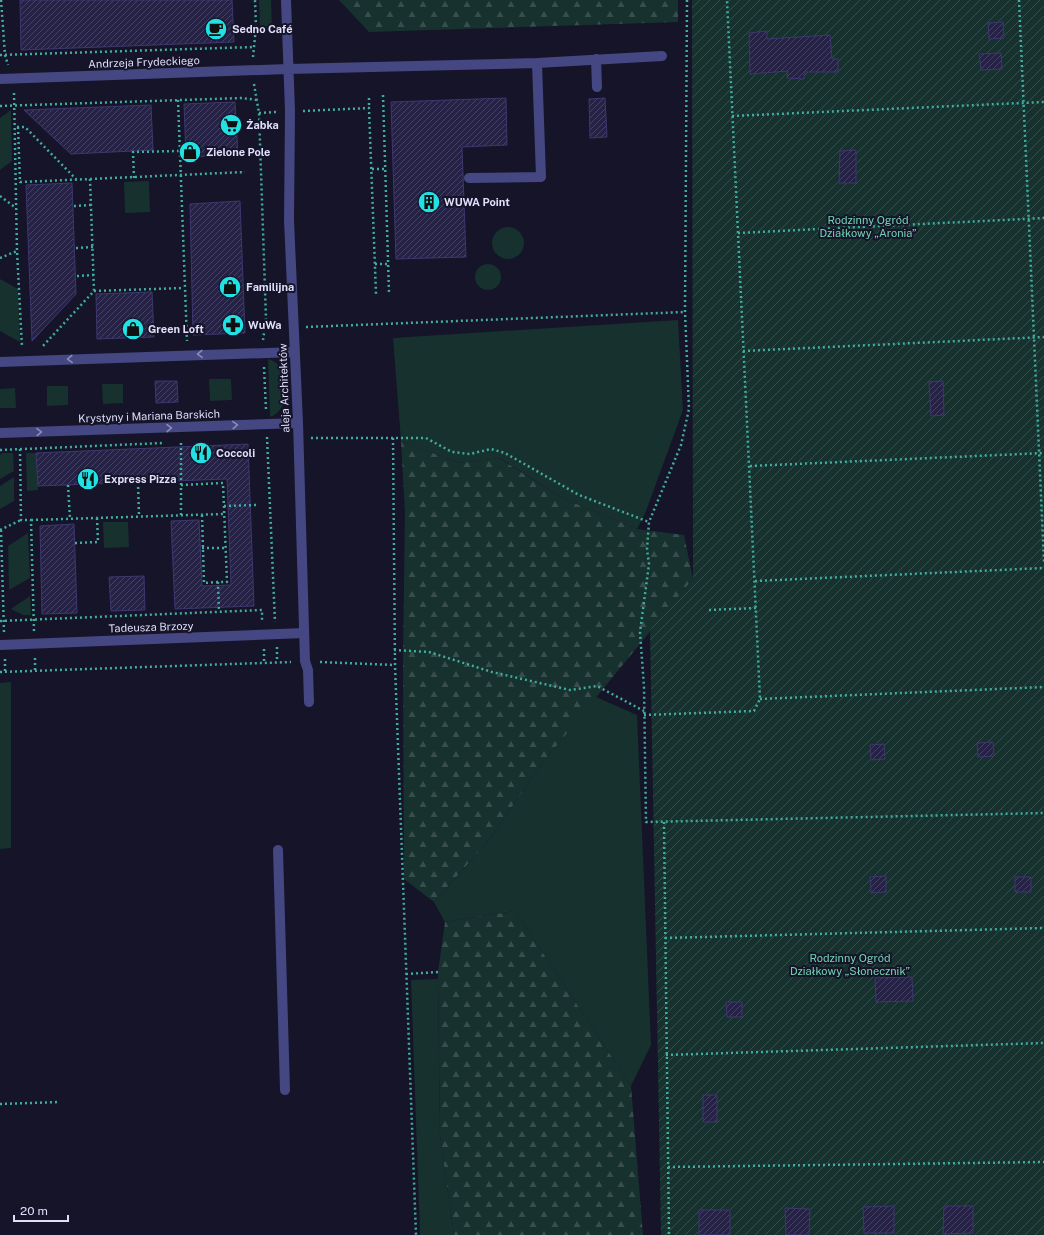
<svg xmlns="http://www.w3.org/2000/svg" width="1044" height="1235" viewBox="0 0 1044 1235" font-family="'Public Sans',sans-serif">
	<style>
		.green { fill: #17312e }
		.forest { fill: url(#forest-firs) }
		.garden { fill: url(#garden-furrows) }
		.building { fill: url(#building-hatch); stroke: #3d3770 }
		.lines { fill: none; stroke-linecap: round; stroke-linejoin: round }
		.path { stroke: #40ae9e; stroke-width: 2.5; stroke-dasharray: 2 3; stroke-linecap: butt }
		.minor { stroke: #444781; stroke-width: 10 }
		.oneway { stroke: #8a8bb8 }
		.labels { text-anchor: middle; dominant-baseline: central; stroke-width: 4; stroke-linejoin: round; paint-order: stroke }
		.poi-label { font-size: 11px; font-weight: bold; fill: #dfdefb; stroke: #151428; text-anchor: start }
		.street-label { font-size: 11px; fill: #dfdefb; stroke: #151428 }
		.park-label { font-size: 11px; fill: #72d3b3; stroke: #151428 }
	</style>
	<defs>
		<pattern id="forest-firs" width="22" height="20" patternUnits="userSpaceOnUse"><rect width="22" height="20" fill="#17312e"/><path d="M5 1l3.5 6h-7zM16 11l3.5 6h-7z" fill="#384e4d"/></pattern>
		<pattern id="garden-furrows" width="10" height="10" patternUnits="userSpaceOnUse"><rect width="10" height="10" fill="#17312e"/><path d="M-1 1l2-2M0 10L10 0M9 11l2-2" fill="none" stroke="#384e4d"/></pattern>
		<pattern id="building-hatch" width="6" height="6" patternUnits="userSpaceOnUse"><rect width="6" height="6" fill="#262246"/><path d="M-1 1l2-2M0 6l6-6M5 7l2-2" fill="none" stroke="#454262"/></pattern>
	</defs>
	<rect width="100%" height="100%" fill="#151428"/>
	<path class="green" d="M 259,0 L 271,0 L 272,28 L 260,29 Z
		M 11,110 L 12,161 L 0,170 L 0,118 Z
		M 149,181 L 150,212 L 125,213 L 124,182 Z
		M492 243a16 16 0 1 1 32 0a16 16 0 1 1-32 0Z
		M475 277a13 13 0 1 1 26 0a13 13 0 1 1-26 0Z
		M 0,279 L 18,289 L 20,342 L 0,331 Z
		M 678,320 L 683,410 L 646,511 L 637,529 L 562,498 L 500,458 L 459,463 L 401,441 L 393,338 Z
		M 268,359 C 292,365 293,409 270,417 Z
		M 209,379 L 231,379 L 232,400 L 210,401 Z
		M 102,384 L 123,384 L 123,403 L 103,404 Z
		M 47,386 L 68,386 L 68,405 L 47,406 Z
		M 15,388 L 16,408 L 0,408 L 0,389 Z
		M 2,453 L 13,453 L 14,471 L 0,479 L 0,455 Z
		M 26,453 L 36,453 L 38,490 L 27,491 Z
		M 14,477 L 14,501 L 0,509 L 0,486 Z
		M 128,522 L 129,547 L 104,548 L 103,522 Z
		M 28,533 L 30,578 L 9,590 L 8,546 Z
		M 30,596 L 31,615 L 23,615 L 11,609 Z
		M 11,682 L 11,848 L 0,849 L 0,683 Z
		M 596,697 L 637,715 L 651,1045 L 631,1086 L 515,911 L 445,922 L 434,902 L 489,840 L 540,766 Z
		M 438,979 L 440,1136 L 454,1235 L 420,1235 L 411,980 Z"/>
	<path class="forest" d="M 339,0 L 678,0 L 678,22 L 369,32 Z
		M 401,441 L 459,463 L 499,458 L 562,498 L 637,529 L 684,535 L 693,579 L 540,766 L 489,840 L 434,902 L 404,879 L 403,657 L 405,513 Z
		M 515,911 L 631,1086 L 643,1235 L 454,1235 L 440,1136 L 438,972 L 445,922 Z"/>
	<path class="garden" d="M 692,0 L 1044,0 L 1044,1235 L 661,1235 L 650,630 L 693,579 Z"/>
	<path class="building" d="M 20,0 L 232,0 L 234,42 L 21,50 Z
		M 1003,22 L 1004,38 L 989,39 L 988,23 Z
		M 767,31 L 767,39 L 830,35 L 832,59 L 838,59 L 838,72 L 804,72 L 804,79 L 787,78 L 788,71 L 750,74 L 749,33 Z
		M 1001,53 L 1002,69 L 981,70 L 979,54 Z
		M 506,98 L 507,145 L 462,147 L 466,257 L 396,259 L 391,102 Z
		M 605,98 L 607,137 L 590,138 L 589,99 Z
		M 235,102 L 238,155 L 186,157 L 184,104 Z
		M 151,105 L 153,150 L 71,154 L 24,110 Z
		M 856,150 L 856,183 L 839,183 L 840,151 Z
		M 72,183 L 76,294 L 32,341 L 26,185 Z
		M 240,201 L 245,333 L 193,335 L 190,204 Z
		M 152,292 L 154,337 L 97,339 L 96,294 Z
		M 155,381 L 177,381 L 178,402 L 156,403 Z
		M 943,381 L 944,415 L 931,416 L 929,382 Z
		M 248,444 L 254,606 L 175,609 L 171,521 L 199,520 L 202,586 L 231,585 L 227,479 L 38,486 L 36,453 Z
		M 74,524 L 77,613 L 42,614 L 40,526 Z
		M 144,576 L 145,610 L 111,611 L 109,577 Z
		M 993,742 L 994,756 L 978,757 L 977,743 Z
		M 884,744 L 885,759 L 871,760 L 870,745 Z
		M 886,876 L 886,892 L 871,893 L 870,877 Z
		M 1015,877 L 1031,877 L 1031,892 L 1015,892 Z
		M 912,977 L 913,1001 L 876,1002 L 875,978 Z
		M 726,1002 L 742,1002 L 742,1017 L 727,1017 Z
		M 703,1095 L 717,1095 L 717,1122 L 703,1122 Z
		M 894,1206 L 894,1233 L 864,1233 L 863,1207 Z
		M 944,1206 L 973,1206 L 973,1233 L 943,1234 Z
		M 785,1208 L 810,1209 L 809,1235 L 786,1235 Z
		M 699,1210 L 730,1210 L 730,1235 L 699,1235 Z"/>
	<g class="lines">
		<path class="path" d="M 1,0 L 5,55 L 8,65
			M 687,0 L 685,312 L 689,409 L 681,445 L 649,522 L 647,549 L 649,564 L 640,632 L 644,687 L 646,822 L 1044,813
			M 1019,0 L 1044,563
			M 0,55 L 254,47
			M 253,57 L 256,27 L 255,0
			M 254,84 L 259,113 L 266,319 L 263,340
			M 14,93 L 17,251 L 22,347
			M 383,95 L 389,293
			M 369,98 L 369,108
			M 178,100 L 187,341
			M 0,106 L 242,98 L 257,100
			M 303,111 L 369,108 L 376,294
			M 259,113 L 276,112
			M 732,116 L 1044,102
			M 17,127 L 25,127 L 76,179
			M 18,127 L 20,182 L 90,179 L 94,291 L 42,347
			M 372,169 L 386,169
			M 134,178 L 133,152 L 179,151
			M 90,179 L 245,172
			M 0,196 L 16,208
			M 74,206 L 91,205
			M 738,233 L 1044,218
			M 76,248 L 93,247
			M 0,258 L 17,251
			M 375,264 L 389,264
			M 77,276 L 94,275
			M 94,291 L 184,288
			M 306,327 L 685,312
			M 743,351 L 1044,337
			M 264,367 L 266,410
			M 267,437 L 275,622
			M 311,438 L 426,438 L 452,452 L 470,454 L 491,449 L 505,453 L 579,495 L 649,522
			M 393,438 L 395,665 L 416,1235
			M 181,443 L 181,516
			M 20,449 L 21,520 L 31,520 L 34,631
			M 0,450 L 163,443
			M 750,466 L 1044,453
			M 138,482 L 139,516
			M 68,485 L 70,519
			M 181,485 L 223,483 L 227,582 L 218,582 L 219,612
			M 224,506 L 256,505
			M 202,515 L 204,583 L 218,582
			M 31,520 L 224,514
			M 0,530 L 21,520
			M 1,530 L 4,632
			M 75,543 L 98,542 L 97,518
			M 202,548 L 226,548
			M 755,581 L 1044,568
			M 709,610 L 756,608
			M 0,621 L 262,610 L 262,622
			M 277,647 L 277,662
			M 264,649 L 264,663
			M 394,650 L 429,652 L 492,672 L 570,690 L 597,686 L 644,711
			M 35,658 L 35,671
			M 5,659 L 5,672
			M 320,662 L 395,665
			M 0,672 L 291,662
			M 760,699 L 1044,687
			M 644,715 L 754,711 L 760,699 L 727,0
			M 664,822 L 669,1235
			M 665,938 L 1044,928
			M 406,974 L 438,972
			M 666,1055 L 1044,1043
			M 0,1104 L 59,1102
			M 668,1167 L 1044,1162"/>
		<path class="minor" d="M 286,0 L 290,111 L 289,220 L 298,423 L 305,661 L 308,670 L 309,702
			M 596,59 L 597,87
			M 0,79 L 288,69 L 537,63 L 662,56
			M 469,178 L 541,177 L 537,63
			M 0,362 L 295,352
			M 0,433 L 298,423
			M 0,645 L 304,633
			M 278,850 L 285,1090"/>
	</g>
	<defs><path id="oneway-chevron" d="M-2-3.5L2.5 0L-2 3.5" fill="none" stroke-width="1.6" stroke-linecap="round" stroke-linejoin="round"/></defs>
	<g class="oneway">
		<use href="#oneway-chevron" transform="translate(200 354) rotate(178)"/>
		<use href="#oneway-chevron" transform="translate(70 359) rotate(178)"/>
		<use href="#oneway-chevron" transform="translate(235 425) rotate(-2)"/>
		<use href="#oneway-chevron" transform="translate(169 428) rotate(-2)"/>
		<use href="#oneway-chevron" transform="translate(39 432) rotate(-2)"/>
	</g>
	<defs>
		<g id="cafe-disc" transform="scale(1.15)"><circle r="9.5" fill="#22e1e4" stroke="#151428"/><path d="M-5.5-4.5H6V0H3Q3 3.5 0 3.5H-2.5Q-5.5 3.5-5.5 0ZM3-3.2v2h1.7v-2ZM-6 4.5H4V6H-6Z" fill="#111"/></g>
		<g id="supermarket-disc" transform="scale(1.15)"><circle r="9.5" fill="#22e1e4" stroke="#151428"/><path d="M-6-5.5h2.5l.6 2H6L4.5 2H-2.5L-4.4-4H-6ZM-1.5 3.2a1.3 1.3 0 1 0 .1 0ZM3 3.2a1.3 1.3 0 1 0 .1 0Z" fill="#111"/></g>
		<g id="shop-disc" transform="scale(1.15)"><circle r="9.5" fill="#22e1e4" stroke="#151428"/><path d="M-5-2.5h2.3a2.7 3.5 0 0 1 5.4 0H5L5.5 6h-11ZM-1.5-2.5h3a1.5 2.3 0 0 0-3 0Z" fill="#111"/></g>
		<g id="building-disc" transform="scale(1.15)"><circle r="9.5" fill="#22e1e4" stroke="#151428"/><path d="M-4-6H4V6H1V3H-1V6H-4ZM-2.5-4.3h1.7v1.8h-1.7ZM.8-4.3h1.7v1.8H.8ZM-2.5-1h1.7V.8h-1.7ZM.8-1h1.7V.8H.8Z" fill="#111"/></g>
		<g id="pharmacy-disc" transform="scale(1.15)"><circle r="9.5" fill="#22e1e4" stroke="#151428"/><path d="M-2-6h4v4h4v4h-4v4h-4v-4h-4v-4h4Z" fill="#111"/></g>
		<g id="restaurant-disc" transform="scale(1.15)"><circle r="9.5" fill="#22e1e4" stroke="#151428"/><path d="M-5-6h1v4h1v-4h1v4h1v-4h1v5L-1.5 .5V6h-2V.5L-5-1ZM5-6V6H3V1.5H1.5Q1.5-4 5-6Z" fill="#111"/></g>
	</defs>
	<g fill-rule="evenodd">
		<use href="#cafe-disc" x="216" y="29"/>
		<use href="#supermarket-disc" x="231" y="125"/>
		<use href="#shop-disc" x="190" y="152"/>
		<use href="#building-disc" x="429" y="202"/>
		<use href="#shop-disc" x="230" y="287"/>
		<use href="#pharmacy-disc" x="233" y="325"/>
		<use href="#shop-disc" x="133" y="329"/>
		<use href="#restaurant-disc" x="201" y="453"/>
		<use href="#restaurant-disc" x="88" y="479"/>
	</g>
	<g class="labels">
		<g class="poi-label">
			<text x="232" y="29">Sedno Café</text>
			<text x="246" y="125">Żabka</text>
			<text x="206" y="152">Zielone Pole</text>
			<text x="444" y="202">WUWA Point</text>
			<text x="246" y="287">Familijna</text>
			<text x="248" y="325">WuWa</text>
			<text x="148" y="329">Green Loft</text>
			<text x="216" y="453">Coccoli</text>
			<text x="104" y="479">Express Pizza</text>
		</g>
		<g class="street-label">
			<text transform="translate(144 62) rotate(-2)">Andrzeja Frydeckiego</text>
			<text transform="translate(284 388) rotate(-92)">aleja Architektów</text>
			<text transform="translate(149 416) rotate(-2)">Krystyny i Mariana Barskich</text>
			<text transform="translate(151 627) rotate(-2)">Tadeusza Brzozy</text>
		</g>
		<g class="park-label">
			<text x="868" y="220">Rodzinny Ogród<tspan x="868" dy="13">Działkowy „Aronia”</tspan></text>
			<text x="850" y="958">Rodzinny Ogród<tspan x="850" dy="13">Działkowy „Słonecznik”</tspan></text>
		</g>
	</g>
	<path d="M14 1215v6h54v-6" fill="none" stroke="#dfdefb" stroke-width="2"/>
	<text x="20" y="1215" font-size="12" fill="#dfdefb" stroke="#151428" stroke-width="3" paint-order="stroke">20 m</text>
</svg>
